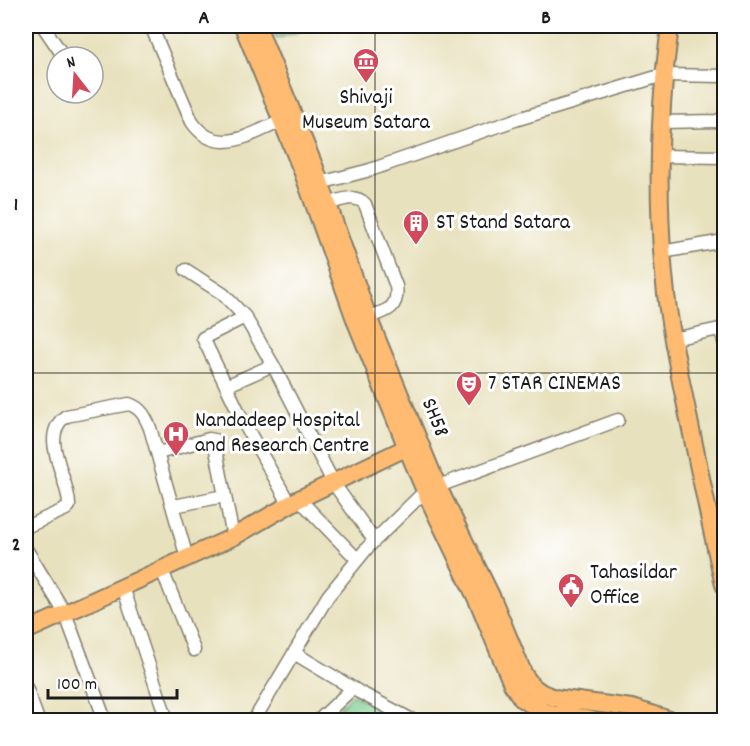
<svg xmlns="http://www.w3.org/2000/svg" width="750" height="746" viewBox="0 0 750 746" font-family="Dekko,sans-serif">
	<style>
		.green { fill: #77c98b; stroke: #4a7254; stroke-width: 1.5 }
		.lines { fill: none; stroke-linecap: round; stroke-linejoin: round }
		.major-tunnel { stroke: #bfba9d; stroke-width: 16; stroke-dasharray: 16 8; stroke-linecap: butt }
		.minor-casing { stroke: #827e6c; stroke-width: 15 }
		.major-casing { stroke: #827e6c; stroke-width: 20 }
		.minor { stroke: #fff; stroke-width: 12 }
		.major { stroke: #ffbb71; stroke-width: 16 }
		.grid { fill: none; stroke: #1c1c1c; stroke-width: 1.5; stroke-opacity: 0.55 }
		.labels { text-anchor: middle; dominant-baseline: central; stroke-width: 6; stroke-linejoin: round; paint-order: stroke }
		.poi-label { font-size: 22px; fill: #1c1c1c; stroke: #fff; text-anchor: start }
		.street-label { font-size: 22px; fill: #1c1c1c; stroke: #fff }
		.neatline { fill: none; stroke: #1c1c1c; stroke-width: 2 }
		.grid-label { font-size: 20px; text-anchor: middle; font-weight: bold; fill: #1c1c1c }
	</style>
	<rect width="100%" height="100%" fill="#fff"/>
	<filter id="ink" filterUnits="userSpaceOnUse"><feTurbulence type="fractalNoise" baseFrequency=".0167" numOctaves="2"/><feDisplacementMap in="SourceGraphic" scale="12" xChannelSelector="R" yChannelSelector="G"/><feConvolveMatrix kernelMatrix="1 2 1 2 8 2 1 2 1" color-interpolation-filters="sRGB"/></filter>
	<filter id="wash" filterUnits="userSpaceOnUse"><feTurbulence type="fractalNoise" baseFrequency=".008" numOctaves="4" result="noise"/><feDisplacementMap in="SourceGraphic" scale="24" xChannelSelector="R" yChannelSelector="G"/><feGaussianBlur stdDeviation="1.35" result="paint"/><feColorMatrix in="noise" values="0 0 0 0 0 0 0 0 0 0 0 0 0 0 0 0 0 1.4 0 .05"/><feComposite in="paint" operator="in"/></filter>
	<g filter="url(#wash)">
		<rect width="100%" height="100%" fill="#e8e1bd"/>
		<path class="green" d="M 270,26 L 316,26 L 276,39 Z
			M 352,694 L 404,720 L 327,720 Z"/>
	</g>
	<g filter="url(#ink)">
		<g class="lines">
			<path class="major-tunnel" d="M 595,709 L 630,720"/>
			<g class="minor-casing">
				<path id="minor" d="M 43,26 L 64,57
					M 151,26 L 192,122 C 217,158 250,134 282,121
					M 661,122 L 717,121 L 724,118
					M 659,156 L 724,157
					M 320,183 L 370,170 L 515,120 L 663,75 L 724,76
					M 321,207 C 335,202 354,192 365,204 L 396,286 C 400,313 380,312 360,320
					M 662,252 L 724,241
					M 186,270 L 223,294 L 245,317 L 273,365 L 334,484 L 374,540
					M 245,317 L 203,338 L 245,425 L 290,505
					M 721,328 L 724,342
					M 673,339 L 724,328
					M 226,386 L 273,365
					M 158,453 L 209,439 L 214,440 L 233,537
					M 299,499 L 357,559
					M 174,506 L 224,496
					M 26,527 L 66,509 L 69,506 C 70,479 37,437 66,416 L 129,404 C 141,408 145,416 150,428 L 187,558
					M 26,549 L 65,613 L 105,720
					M 162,570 L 194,650
					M 123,587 L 167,720
					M 294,653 L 359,692 L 412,720
					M 26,687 L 38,720
					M 254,720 L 328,596 L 368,547 L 425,491 L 618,420
					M 319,720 L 353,688"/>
			</g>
			<g class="major-casing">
				<path id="major" d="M 243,26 L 303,173 L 356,322 L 407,448 L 425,491 L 480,606 L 512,684 L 522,699 L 543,711 L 569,720
					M 257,26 L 315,168 L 368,317 L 437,485 L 493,600 L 524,675 L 532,686 L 542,693 L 555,698 L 632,708 L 670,720
					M 670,26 C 658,115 656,205 666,294 C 671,338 681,381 690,425 C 701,478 712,532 724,585
					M 26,631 L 233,537 L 299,499 L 416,443
					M 560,714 L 592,720"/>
			</g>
			<use href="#minor" class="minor"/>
			<use href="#major" class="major"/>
		</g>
	</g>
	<path class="grid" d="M 375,26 L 375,720M 26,373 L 724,373"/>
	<defs>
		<g id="museum-pin" transform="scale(1.35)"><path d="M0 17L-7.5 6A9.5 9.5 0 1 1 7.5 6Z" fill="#d1495b" stroke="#fff"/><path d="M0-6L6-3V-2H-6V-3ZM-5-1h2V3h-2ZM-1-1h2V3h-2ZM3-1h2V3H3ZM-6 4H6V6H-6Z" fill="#fff"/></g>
		<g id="building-pin" transform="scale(1.35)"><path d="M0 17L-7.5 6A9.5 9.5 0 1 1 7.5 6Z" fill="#d1495b" stroke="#fff"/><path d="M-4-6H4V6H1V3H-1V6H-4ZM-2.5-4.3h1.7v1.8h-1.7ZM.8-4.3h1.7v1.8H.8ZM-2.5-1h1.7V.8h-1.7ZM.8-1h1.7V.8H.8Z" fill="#fff"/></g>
		<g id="theatre-pin" transform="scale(1.35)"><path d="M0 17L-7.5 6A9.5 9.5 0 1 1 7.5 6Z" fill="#d1495b" stroke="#fff"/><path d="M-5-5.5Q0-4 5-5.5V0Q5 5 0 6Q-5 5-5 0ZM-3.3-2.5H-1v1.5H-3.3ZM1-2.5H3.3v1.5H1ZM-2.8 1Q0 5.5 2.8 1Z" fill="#fff"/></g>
		<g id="hospital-pin" transform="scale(1.35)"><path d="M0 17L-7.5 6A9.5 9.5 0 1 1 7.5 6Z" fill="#d1495b" stroke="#fff"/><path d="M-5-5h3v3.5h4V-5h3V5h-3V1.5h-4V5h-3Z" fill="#fff"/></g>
		<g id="civic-pin" transform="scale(1.35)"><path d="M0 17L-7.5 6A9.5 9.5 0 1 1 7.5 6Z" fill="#d1495b" stroke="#fff"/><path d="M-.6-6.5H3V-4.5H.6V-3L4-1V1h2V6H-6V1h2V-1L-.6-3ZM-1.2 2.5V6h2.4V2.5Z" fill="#fff"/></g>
	</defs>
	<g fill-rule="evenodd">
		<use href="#museum-pin" x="366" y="61"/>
		<use href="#building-pin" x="416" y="223"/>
		<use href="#theatre-pin" x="469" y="384"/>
		<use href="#hospital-pin" x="176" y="434"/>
		<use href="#civic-pin" x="571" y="586"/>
	</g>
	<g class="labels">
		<g class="poi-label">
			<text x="366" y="98" text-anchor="middle">Shivaji<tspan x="366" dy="25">Museum Satara</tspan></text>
			<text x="436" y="223">ST Stand Satara</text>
			<text x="488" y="384">7 STAR CINEMAS</text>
			<text x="195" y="421">Nandadeep Hospital<tspan x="195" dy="25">and Research Centre</tspan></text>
			<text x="590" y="573">Tahasildar<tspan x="590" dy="25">Office</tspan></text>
		</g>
		<g class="street-label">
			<text transform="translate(434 418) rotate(68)">SH58</text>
		</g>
	</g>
	<rect width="750" height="746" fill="none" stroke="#fff" stroke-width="66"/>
	<g transform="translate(75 75) rotate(343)"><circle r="28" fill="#ffffff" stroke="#a4a4a4" stroke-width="1.5"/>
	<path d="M0-4.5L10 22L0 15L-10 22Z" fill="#d1495b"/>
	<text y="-9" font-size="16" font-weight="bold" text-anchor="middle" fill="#1c1c1c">N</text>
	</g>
	<path d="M48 689v9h129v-9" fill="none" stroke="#1c1c1c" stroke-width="3"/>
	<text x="57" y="689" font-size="18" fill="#1c1c1c" stroke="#ffffff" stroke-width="4.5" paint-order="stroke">100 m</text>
	<rect x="33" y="33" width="684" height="680" class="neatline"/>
	<g class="grid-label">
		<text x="204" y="23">A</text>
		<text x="546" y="23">B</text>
		<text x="16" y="210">1</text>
		<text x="16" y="550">2</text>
	</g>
</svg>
